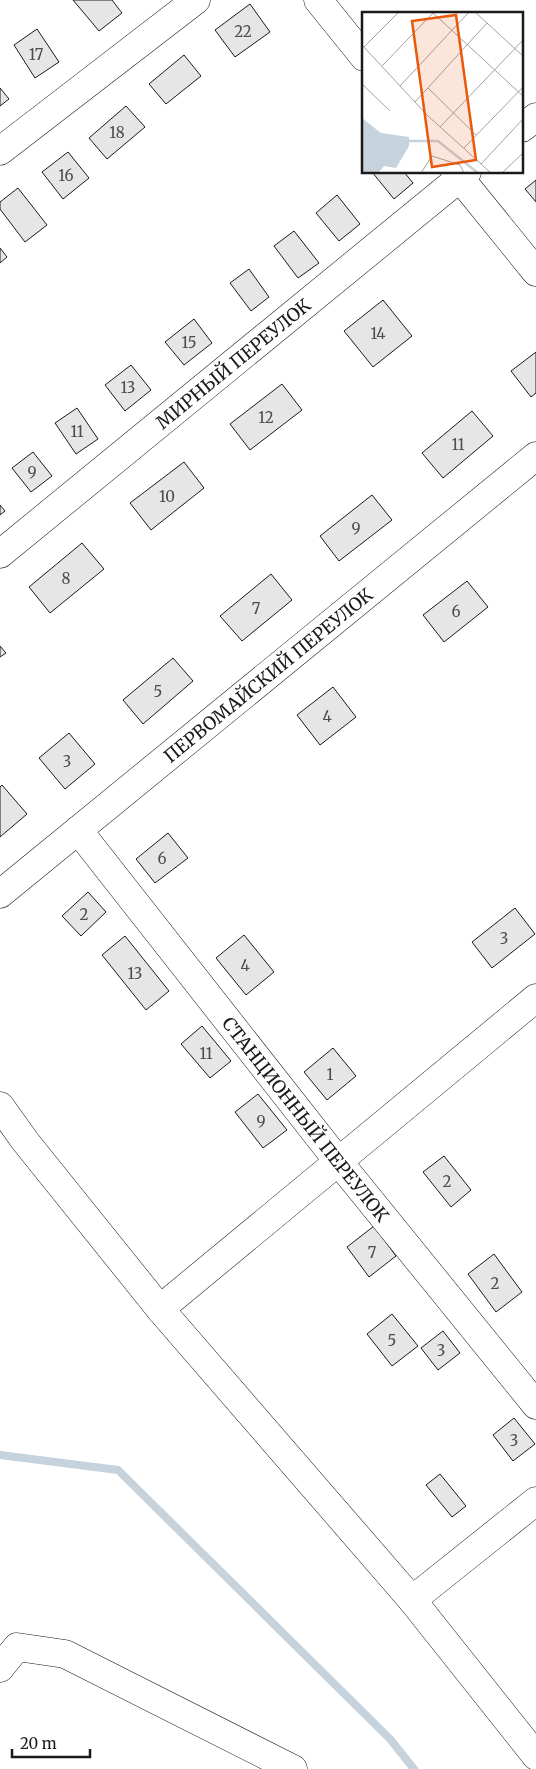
<svg xmlns="http://www.w3.org/2000/svg" width="536" height="1769" viewBox="0 0 536 1769" font-family="Merriweather,serif">
	<style>
		.lines { fill: none; stroke-linecap: round; stroke-linejoin: round }
		.stream { stroke: #c6d2dc; stroke-width: 8 }
		.building { fill: #e6e6e6; stroke: #1a1a1a }
		.minor-casing { stroke: #1a1a1a; stroke-width: 29 }
		.minor { stroke: #fff; stroke-width: 28 }
		.labels { text-anchor: middle; dominant-baseline: central; stroke-width: 4; stroke-linejoin: round; paint-order: stroke }
		.number-label { font-size: 15px; fill: #4d4d4d }
		.street-label { font-size: 18px; fill: #1a1a1a; stroke: #fff }
		.inset-river { fill: none; stroke: #c6d2dc; stroke-width: 2.5 }
		.inset-road { fill: none; stroke: #a3a3a3; stroke-width: 1 }
		.view { fill: #e8590c; fill-opacity: 0.15; stroke: #e8590c; stroke-width: 2.5 }
		.inset-edge { fill: none; stroke: #1a1a1a; stroke-width: 2.5 }
	</style>
	<rect width="100%" height="100%" fill="#fff"/>
	<g class="lines">
		<path class="stream" d="M 0,1455 L 118,1470 L 390,1739 L 414,1769"/>
	</g>
	<path class="building" d="M 73,0 L 112,0 L 122,13 L 99,31 Z
		M 250,4 L 270,32 L 235,57 L 215,30 Z
		M 37,29 L 59,62 L 35,78 L 14,45 Z
		M 184,55 L 201,76 L 166,104 L 149,84 Z
		M 0,88 L 9,99 L 0,106 Z
		M 126,106 L 145,127 L 107,159 L 89,138 Z
		M 68,152 L 89,178 L 63,199 L 42,172 Z
		M 372,172 L 404,172 L 413,183 L 394,199 Z
		M 536,180 L 536,202 L 525,189 Z
		M 18,188 L 47,225 L 25,242 L 0,209 L 0,202 Z
		M 337,195 L 360,224 L 339,241 L 316,213 Z
		M 294,231 L 319,263 L 298,278 L 274,246 Z
		M 0,248 L 7,257 L 0,263 Z
		M 249,269 L 269,297 L 251,311 L 230,283 Z
		M 383,300 L 412,336 L 373,367 L 344,331 Z
		M 194,319 L 212,343 L 184,365 L 165,342 Z
		M 536,352 L 536,393 L 531,397 L 511,371 Z
		M 131,365 L 151,390 L 125,411 L 105,385 Z
		M 282,384 L 302,410 L 250,450 L 230,424 Z
		M 77,408 L 98,439 L 76,454 L 55,423 Z
		M 472,411 L 493,436 L 443,478 L 422,453 Z
		M 33,452 L 52,476 L 31,492 L 12,468 Z
		M 184,462 L 204,488 L 151,530 L 130,503 Z
		M 372,495 L 392,520 L 339,561 L 320,536 Z
		M 0,505 L 5,511 L 0,515 Z
		M 82,543 L 104,569 L 50,613 L 29,587 Z
		M 271,574 L 292,600 L 242,641 L 220,616 Z
		M 467,581 L 488,607 L 444,642 L 423,615 Z
		M 0,646 L 6,653 L 0,657 Z
		M 173,658 L 193,681 L 143,724 L 123,700 Z
		M 333,687 L 356,717 L 320,745 L 297,715 Z
		M 69,733 L 95,764 L 65,789 L 39,758 Z
		M 2,785 L 27,814 L 0,837 L 0,787 Z
		M 168,833 L 188,858 L 155,883 L 136,859 Z
		M 88,892 L 106,912 L 81,936 L 62,916 Z
		M 515,908 L 535,934 L 492,968 L 472,942 Z
		M 244,935 L 274,972 L 246,995 L 216,958 Z
		M 125,936 L 169,991 L 146,1010 L 102,955 Z
		M 202,1026 L 231,1061 L 210,1078 L 181,1044 Z
		M 333,1048 L 356,1076 L 327,1100 L 304,1072 Z
		M 258,1094 L 287,1130 L 263,1148 L 235,1112 Z
		M 444,1156 L 471,1190 L 451,1207 L 423,1172 Z
		M 374,1226 L 396,1256 L 369,1277 L 347,1247 Z
		M 494,1254 L 522,1292 L 496,1312 L 468,1274 Z
		M 392,1314 L 418,1346 L 392,1366 L 367,1334 Z
		M 443,1331 L 460,1353 L 438,1370 L 421,1348 Z
		M 514,1418 L 535,1444 L 513,1461 L 493,1435 Z
		M 440,1474 L 466,1506 L 452,1517 L 426,1485 Z"/>
	<g class="lines">
		<g class="minor-casing">
			<g id="minor">
				<path d="M 318,0 L 364,57"/>
				<path d="M 522,128 L 536,117"/>
				<path d="M 0,151 L 196,0"/>
				<path d="M 455,172 L 536,272"/>
				<path id="s1" d="M 0,554 L 467,172"/>
				<path id="s2" d="M 78,830 L 338,1161 L 536,1405"/>
				<path id="s3" d="M 0,894 L 536,456"/>
				<path d="M 0,1106 L 25,1141 L 160,1309 L 412,1600 L 536,1756"/>
				<path d="M 160,1309 L 536,998"/>
				<path d="M 412,1600 L 536,1501"/>
				<path d="M 0,1668 L 17,1647 L 65,1654 L 293,1769"/>
			</g>
		</g>
		<use href="#minor" class="minor"/>
	</g>
	<g class="labels">
		<g class="number-label">
			<text x="243" y="31">22</text>
			<text x="36" y="54">17</text>
			<text x="117" y="132">18</text>
			<text x="66" y="175">16</text>
			<text x="378" y="333">14</text>
			<text x="189" y="342">15</text>
			<text x="128" y="387">13</text>
			<text x="266" y="417">12</text>
			<text x="77" y="431">11</text>
			<text x="458" y="444">11</text>
			<text x="32" y="472">9</text>
			<text x="167" y="496">10</text>
			<text x="356" y="528">9</text>
			<text x="66" y="578">8</text>
			<text x="256" y="608">7</text>
			<text x="456" y="611">6</text>
			<text x="158" y="691">5</text>
			<text x="327" y="716">4</text>
			<text x="67" y="761">3</text>
			<text x="162" y="858">6</text>
			<text x="84" y="914">2</text>
			<text x="504" y="938">3</text>
			<text x="245" y="965">4</text>
			<text x="135" y="973">13</text>
			<text x="206" y="1053">11</text>
			<text x="330" y="1074">1</text>
			<text x="261" y="1121">9</text>
			<text x="447" y="1181">2</text>
			<text x="372" y="1252">7</text>
			<text x="495" y="1283">2</text>
			<text x="392" y="1340">5</text>
			<text x="441" y="1350">3</text>
			<text x="514" y="1440">3</text>
		</g>
		<g class="street-label">
			<text stroke="none"><textPath href="#s1" startOffset="301">МИРНЫЙ ПЕРЕУЛОК</textPath></text>
			<text stroke="none"><textPath href="#s3" startOffset="346">ПЕРВОМАЙСКИЙ ПЕРЕУЛОК</textPath></text>
			<text stroke="none"><textPath href="#s2" startOffset="368">СТАНЦИОННЫЙ ПЕРЕУЛОК</textPath></text>
		</g>
	</g>
	<g transform="translate(362 12)">
		<rect width="161" height="161" fill="#fff"/>
		<path d="M 0,106 L 19,121 L 47,125 L 47,134 L 34,156 L 22,154 L 16,161 L 0,161 Z" fill="#c6d2dc"/>
		<path class="inset-river" d="M 47,129 L 76,129 L 116,161"/>
		<path class="inset-road" d="M 70,0 L 162,85M 113,0 L 162,45M 0,33 L 65,103 L 129,161M 2,35 L 37,0M 20,54 L 71,1M 0,72 L 28,99M 38,74 L 107,0M 66,76 L 114,123M 53,90 L 125,11M 78,115 L 162,27M 102,136 L 162,74M 119,152 L 162,106M 59,161 L 70,144 L 98,153 L 102,161M 140,161 L 162,140"/>
		<path class="view" d="M 94,3 L 114,148 L 70,155 L 50,9 Z"/>
		<rect width="161" height="161" class="inset-edge"/>
	</g>
	<path d="M12 1749v8h78v-8" fill="none" stroke="#1a1a1a" stroke-width="2.5"/>
	<text x="20" y="1749" font-size="15" fill="#1a1a1a" stroke="#ffffff" stroke-width="4" paint-order="stroke">20 m</text>
</svg>
